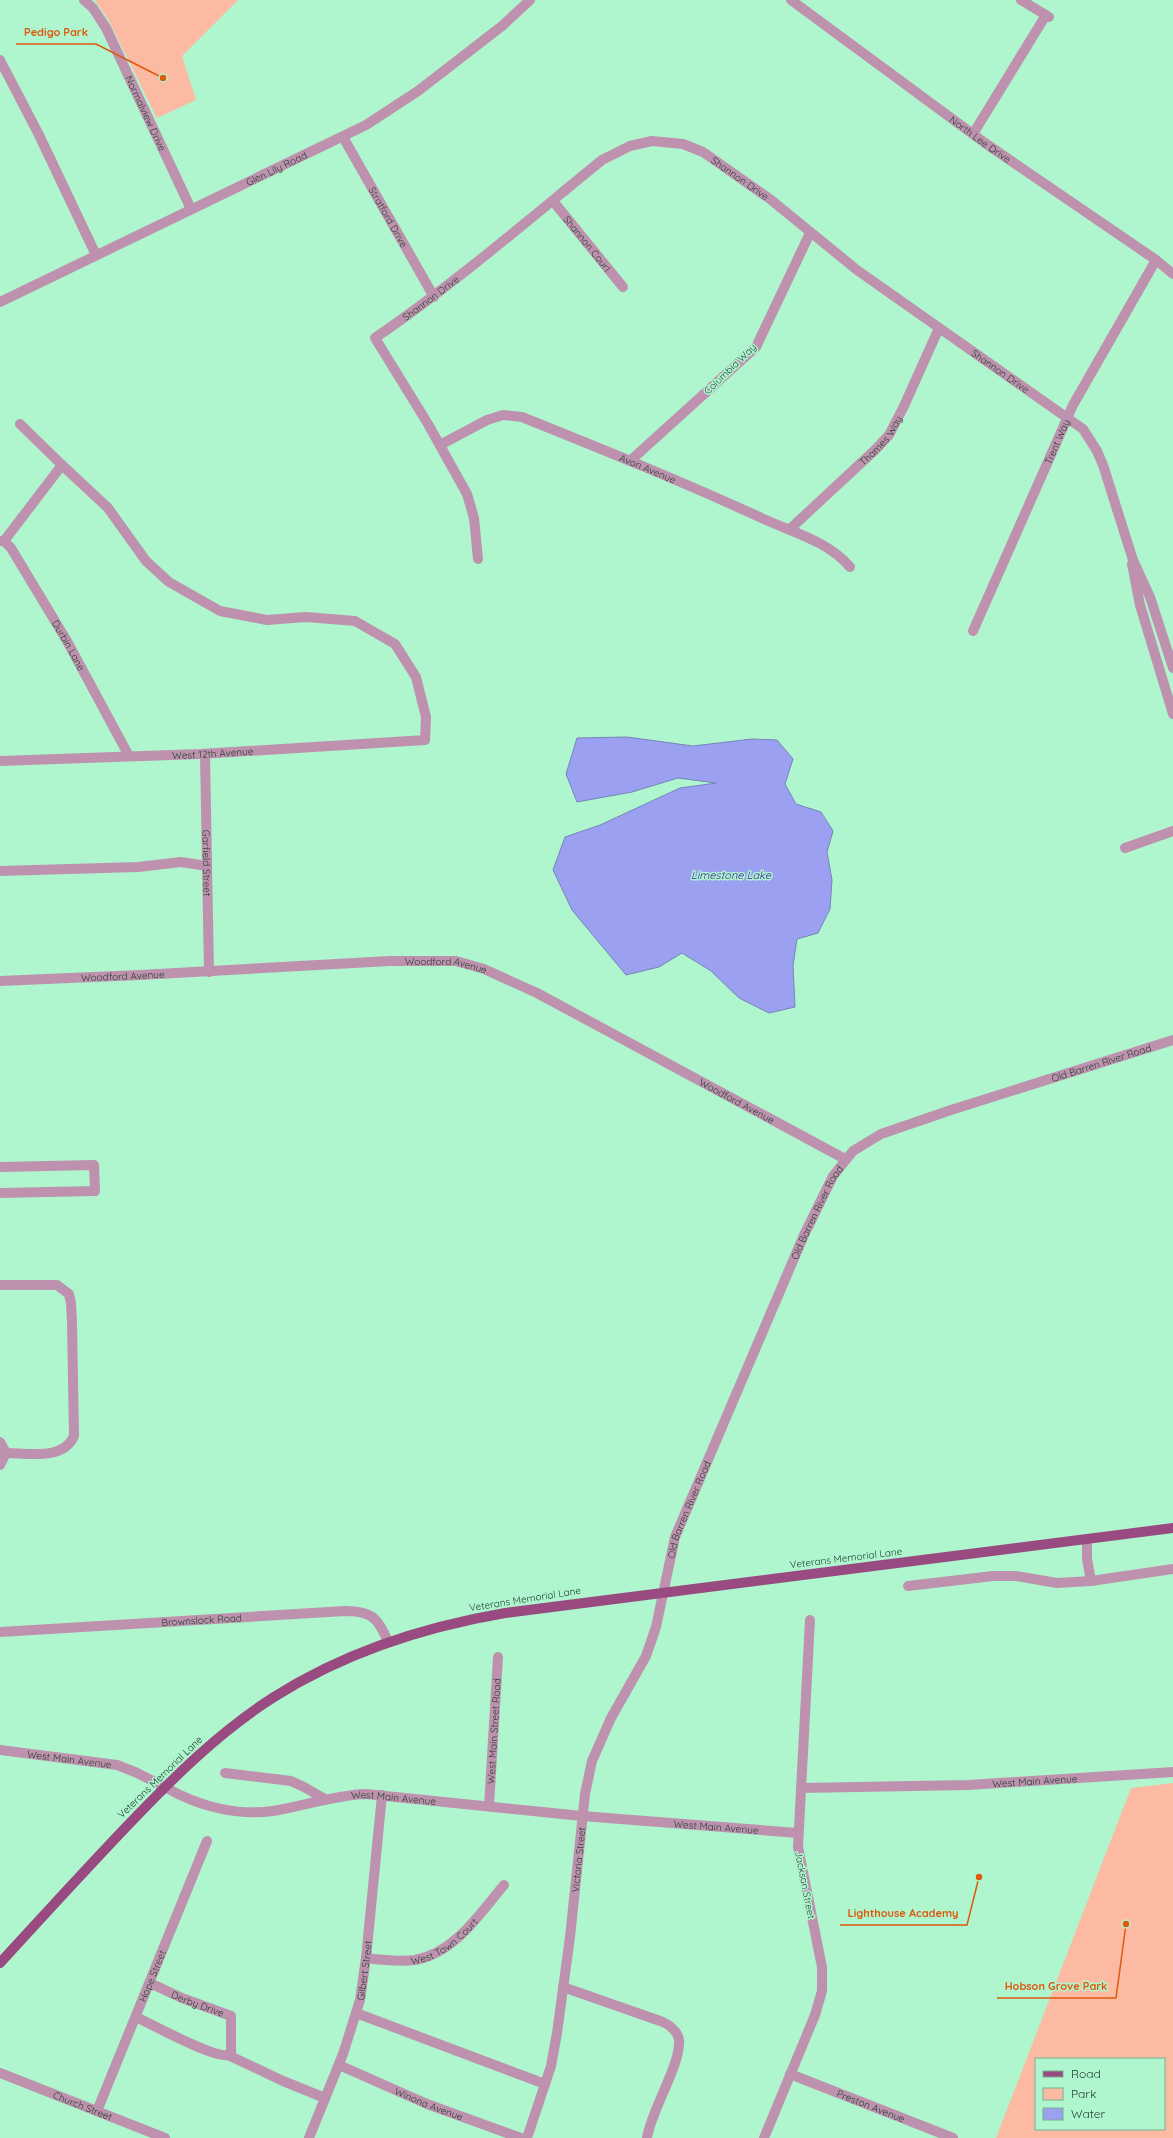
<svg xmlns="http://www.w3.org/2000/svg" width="1173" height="2138" viewBox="0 0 1173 2138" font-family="Quicksand,sans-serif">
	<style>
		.green { fill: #fcbaa2; fill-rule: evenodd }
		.water { fill: #9ba0f1; stroke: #7784b8 }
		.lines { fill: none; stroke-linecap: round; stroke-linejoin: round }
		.minor { stroke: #be92ae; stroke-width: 10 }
		.tertiary { stroke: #be92ae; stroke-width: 10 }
		.primary { stroke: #994b81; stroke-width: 10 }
		.labels { text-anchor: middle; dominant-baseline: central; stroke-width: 3; stroke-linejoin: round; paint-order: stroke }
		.street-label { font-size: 10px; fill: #244132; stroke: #aff6cf }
		.water-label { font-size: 11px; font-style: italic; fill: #30198f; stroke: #aff6cf }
		.leader { fill: none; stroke: #de580e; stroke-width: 1.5 }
		.callout-dot { fill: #de580e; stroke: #aff6cf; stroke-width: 1.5 }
		.callout-label { font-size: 11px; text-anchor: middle; font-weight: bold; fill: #de580e; stroke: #aff6cf; stroke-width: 3; stroke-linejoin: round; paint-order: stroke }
	</style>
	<rect width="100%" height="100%" fill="#aff6cf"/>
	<path class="green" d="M 95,0 L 238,0 L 182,56 L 196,100 L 157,118 L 108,19 Z
		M 1173,1783 L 1173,2138 L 996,2138 L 1131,1788 ZM 1036,2059 L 1164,2059 L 1164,2129 L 1036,2129 Z"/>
	<path class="water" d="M 627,737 L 693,746 L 752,739 L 777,740 L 793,759 L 785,784 L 796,804 L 821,812 L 833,831 L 827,852 L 832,880 L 830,909 L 818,933 L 797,939 L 793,965 L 795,1007 L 769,1013 L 739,998 L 711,971 L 682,953 L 659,967 L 626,975 L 572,910 L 553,870 L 565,837 L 600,825 L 680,788 L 716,783 L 678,778 L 632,792 L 577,802 L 566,774 L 577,738 Z"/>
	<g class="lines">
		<g class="minor">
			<path id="s1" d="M 84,0 L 93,8 L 106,28 L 191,209"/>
			<path id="s2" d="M 791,0 L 985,143 L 1156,260 L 1173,274"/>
			<path d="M 1021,0 L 1049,17"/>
			<path d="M 0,60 L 39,135 L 96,255"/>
			<path d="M 973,134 L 1046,15"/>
			<path id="s3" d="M 343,137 L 434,297"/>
			<path id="s4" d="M 553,201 L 623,287"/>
			<path d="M 20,424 L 62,465"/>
			<path id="s5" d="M 440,445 L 487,420 L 503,415 L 522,417 C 604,450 686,483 766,520 C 795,533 829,542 850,567"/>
			<path d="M 630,461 L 756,347 L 810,233"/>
			<path id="s6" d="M 790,529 L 875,450 L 889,435 L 904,406 L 939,328"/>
			<path id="s7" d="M 0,541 L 4,541 L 11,548 L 67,641 L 129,756"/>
			<path id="s8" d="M 478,559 L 474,518 L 467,494 L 428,424 L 375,338 C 454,284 527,221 602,160 L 630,146 L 652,141 L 683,144 L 703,152 L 770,199 L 857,270 L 1083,429 L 1097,451 L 1103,465 L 1133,560 L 1150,597 L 1173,668"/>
			<path d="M 1132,564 L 1140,605 L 1173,714"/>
			<path id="s9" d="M 973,631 L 1073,405 L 1156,260"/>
			<path id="s10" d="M 205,754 L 209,972"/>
			<path id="s11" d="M 0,761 L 200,754 L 425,740 L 426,717 L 416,677 L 395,644 L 355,621 L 306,617 L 267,620 L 220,611 L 169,582 L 146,561 L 108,508 L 62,465 L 4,541"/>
			<path d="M 1125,848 L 1173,831"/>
			<path d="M 0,871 L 138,867 L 181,862 L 207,866"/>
			<path id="s12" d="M 0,981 L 140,975 L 390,961 L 456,961 L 484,969 L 537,993 L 845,1159"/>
			<path d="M 0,1167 L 94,1165 L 95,1191 L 0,1193"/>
			<path d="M 0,1285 L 57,1285 L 69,1294 L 71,1303 L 72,1323 L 74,1436 C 63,1461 28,1453 6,1453"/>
			<path d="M 0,1442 L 6,1453 L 0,1465"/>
			<path d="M 1087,1539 L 1087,1559 L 1091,1581 L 1173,1569"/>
			<path d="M 908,1586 L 993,1576 L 1016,1576 L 1057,1583 L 1091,1581"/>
			<path id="s13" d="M 0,1632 L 345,1611 C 371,1611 378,1617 388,1642"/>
			<path d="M 225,1773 L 291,1781 L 304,1787 L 325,1799"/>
			<path id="s14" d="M 165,1787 C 197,1806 236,1816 273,1811 C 305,1806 334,1795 366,1794 L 582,1816 L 798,1833"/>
			<path id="s15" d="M 801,1788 L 968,1785 L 1173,1772"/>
			<path id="s16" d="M 489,1806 L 498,1657"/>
			<path id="s17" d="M 366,1958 C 382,1960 398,1962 415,1960 C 455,1953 480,1913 504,1885"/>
			<path id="s18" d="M 150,1983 L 182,1998 L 231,2016 L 231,2053 L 228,2055"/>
			<path d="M 563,1987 L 663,2022 C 670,2025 678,2032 679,2040 C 681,2065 651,2110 647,2138"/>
			<path d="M 356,2013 L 545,2084"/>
			<path d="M 136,2017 C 153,2025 213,2058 228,2055 L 283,2081 L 325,2098"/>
			<path id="s19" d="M 339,2065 L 427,2104 L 521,2138"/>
			<path id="s20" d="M 0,2073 L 165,2138"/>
			<path id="s21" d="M 790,2074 L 953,2138"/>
			<path id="s22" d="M 97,2111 L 207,1841"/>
			<path id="s23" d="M 309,2138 L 343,2054 L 360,2000 L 366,1958 L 382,1795"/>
			<path id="s24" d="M 527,2138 L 551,2066 L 557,2033 L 570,1937 L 585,1794 L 592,1761 L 611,1718 L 646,1656 L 656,1627 L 675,1537 L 804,1235 L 833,1176 L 853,1151 L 881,1134 L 951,1110 L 1173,1040"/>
			<path d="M 764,2138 L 815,2015 L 822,1991 L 822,1967 L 798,1847 L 810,1620"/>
		</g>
		<g class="tertiary">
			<path id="s25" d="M 0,302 L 366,125 L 418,91 L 502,26 L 530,0"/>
			<path id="s26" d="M 0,1750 L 117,1765 L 135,1772 L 165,1787"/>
		</g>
		<path class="primary" d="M 0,1963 C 43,1916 86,1869 129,1824 C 174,1777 219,1732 274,1697 C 345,1652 423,1627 505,1613 L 1173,1528"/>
	</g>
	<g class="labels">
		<g class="street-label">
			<text stroke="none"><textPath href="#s1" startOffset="130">Normalview Drive</textPath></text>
			<text stroke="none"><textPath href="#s2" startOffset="235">North Lee Drive</textPath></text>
			<text stroke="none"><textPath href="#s25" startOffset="307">Glen Lily Road</textPath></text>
			<text stroke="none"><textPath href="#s8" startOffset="688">Shannon Drive</textPath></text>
			<text stroke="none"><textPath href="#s3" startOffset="92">Stratford Drive</textPath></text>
			<text stroke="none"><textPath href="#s4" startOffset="55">Shannon Court</textPath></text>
			<text stroke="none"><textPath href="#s8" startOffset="316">Shannon Drive</textPath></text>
			<text transform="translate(730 369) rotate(-44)">Columbia Way</text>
			<text stroke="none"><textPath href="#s8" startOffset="1012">Shannon Drive</textPath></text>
			<text stroke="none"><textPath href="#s6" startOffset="127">Thames Way</textPath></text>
			<text stroke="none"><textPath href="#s9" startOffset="207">Trent Way</textPath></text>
			<text stroke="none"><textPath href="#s5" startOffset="225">Avon Avenue</textPath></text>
			<text stroke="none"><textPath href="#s7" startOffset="127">Durbin Lane</textPath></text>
			<text stroke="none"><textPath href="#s11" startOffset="213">West 12th Avenue</textPath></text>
			<text stroke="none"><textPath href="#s10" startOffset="109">Garfield Street</textPath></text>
			<text stroke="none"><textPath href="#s12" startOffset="447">Woodford Avenue</textPath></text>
			<text stroke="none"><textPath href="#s12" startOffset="123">Woodford Avenue</textPath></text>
			<text stroke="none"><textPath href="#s24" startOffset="1315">Old Barren River Road</textPath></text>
			<text stroke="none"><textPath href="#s12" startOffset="771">Woodford Avenue</textPath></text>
			<text stroke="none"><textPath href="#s24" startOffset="979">Old Barren River Road</textPath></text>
			<text stroke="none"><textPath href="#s24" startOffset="655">Old Barren River Road</textPath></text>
			<text transform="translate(846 1558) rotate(-7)">Veterans Memorial Lane</text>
			<text transform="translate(525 1599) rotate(-9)">Veterans Memorial Lane</text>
			<text stroke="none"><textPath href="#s13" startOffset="202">Brownslock Road</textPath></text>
			<text stroke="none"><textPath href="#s16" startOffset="75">West Main Street Road</textPath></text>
			<text stroke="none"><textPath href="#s26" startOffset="70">West Main Avenue</textPath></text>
			<text transform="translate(160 1777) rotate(-44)">Veterans Memorial Lane</text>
			<text stroke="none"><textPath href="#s15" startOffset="234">West Main Avenue</textPath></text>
			<text stroke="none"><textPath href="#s14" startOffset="235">West Main Avenue</textPath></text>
			<text stroke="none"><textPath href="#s14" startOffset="559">West Main Avenue</textPath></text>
			<text stroke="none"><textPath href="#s24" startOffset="284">Victoria Street</textPath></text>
			<text transform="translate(805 1885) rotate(79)">Jackson Street</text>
			<text stroke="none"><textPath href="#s17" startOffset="84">West Town Court</textPath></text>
			<text stroke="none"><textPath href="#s23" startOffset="177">Gilbert Street</textPath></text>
			<text stroke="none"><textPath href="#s22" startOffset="146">Hope Street</textPath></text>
			<text stroke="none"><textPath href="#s18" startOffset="52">Derby Drive</textPath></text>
			<text stroke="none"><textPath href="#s19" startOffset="98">Winona Avenue</textPath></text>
			<text stroke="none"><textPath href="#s20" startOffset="89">Church Street</textPath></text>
			<text stroke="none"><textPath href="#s21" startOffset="87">Preston Avenue</textPath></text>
		</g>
		<g class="water-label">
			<text x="731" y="875">Limestone Lake</text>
		</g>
	</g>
	<path class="leader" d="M163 78L96 44H16M979 1877L967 1925H840M1126 1924L1116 1998H997"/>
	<g class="callout-dot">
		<circle cx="163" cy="78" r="4"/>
		<circle cx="979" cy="1877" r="4"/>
		<circle cx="1126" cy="1924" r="4"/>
	</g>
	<g class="callout-label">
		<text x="56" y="36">Pedigo Park</text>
		<text x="903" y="1917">Lighthouse Academy</text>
		<text x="1056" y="1990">Hobson Grove Park</text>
	</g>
	<rect x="1035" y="2058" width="130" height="72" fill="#aff6cf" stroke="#77ae90"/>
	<rect x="1043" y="2071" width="20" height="6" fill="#994b81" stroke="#77ae90"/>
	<text x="1071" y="2078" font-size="12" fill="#244132">Road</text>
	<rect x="1043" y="2088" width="20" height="12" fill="#fcbaa2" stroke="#77ae90"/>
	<text x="1071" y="2098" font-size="12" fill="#244132">Park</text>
	<rect x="1043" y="2108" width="20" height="12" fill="#9ba0f1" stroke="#77ae90"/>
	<text x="1071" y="2118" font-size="12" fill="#244132">Water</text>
</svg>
